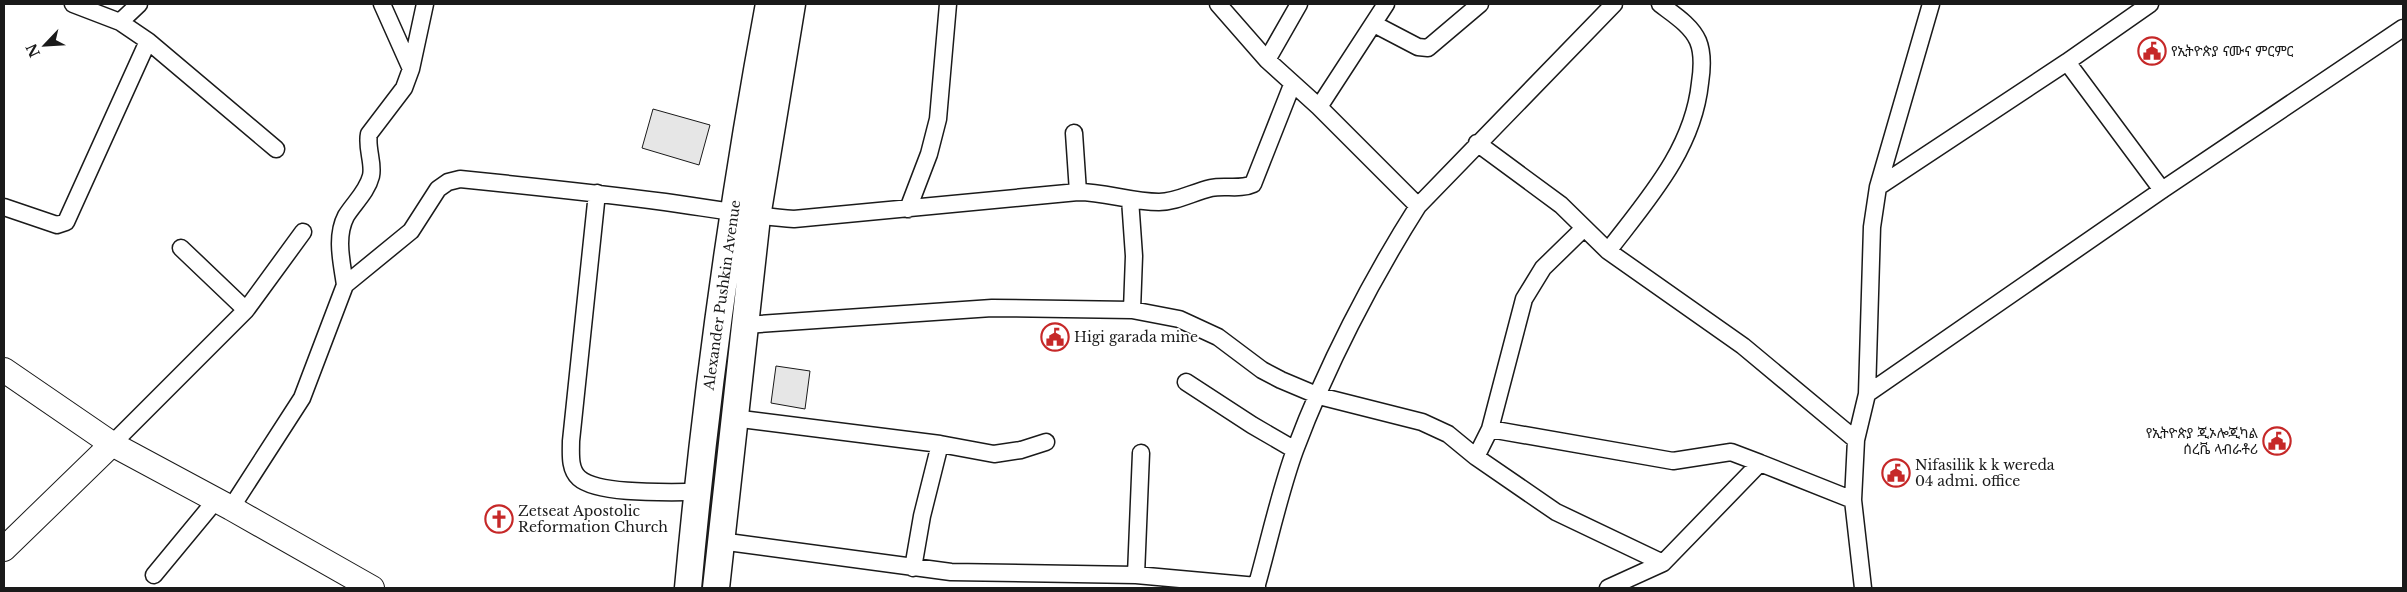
<svg xmlns="http://www.w3.org/2000/svg" width="2407" height="592" viewBox="0 0 2407 592" font-family="'Libre Baskerville','Noto Sans Ethiopic',serif">
	<style>
		.building { fill: #e6e6e6; stroke: #1a1a1a }
		.lines { fill: none; stroke-linecap: round; stroke-linejoin: round }
		.street-casing { stroke: #1a1a1a; stroke-width: 19 }
		.secondary-casing { stroke: #1a1a1a; stroke-width: 26 }
		.primary-casing { stroke: #1a1a1a; stroke-width: 29 }
		.street { stroke: #fff; stroke-width: 16 }
		.secondary { stroke: #fff; stroke-width: 24 }
		.primary { stroke: #fff; stroke-width: 26 }
		.labels { text-anchor: middle; dominant-baseline: central; stroke-width: 4; stroke-linejoin: round; paint-order: stroke }
		.poi-label { font-size: 14px; fill: #1a1a1a; stroke: #fff; text-anchor: start }
		.street-label { font-size: 14px; fill: #1a1a1a; stroke: #fff }
	</style>
	<rect width="100%" height="100%" fill="#fff"/>
	<path class="building" d="M 653,109 L 710,125 L 699,165 L 642,148 Z
		M 776,366 L 810,371 L 805,409 L 771,403 Z"/>
	<g class="lines">
		<g class="street-casing">
			<path id="street" d="M 382,4 L 411,69
				M 1218,4 L 1267,60 L 1319,107 L 1418,206
				M 2150,4 L 2067,62 L 2162,190
				M 120,22 L 139,4
				M 1374,24 L 1418,47 L 1428,48 L 1480,4
				M 148,41 L 276,149
				M 1267,60 L 1299,4
				M 1319,107 L 1386,4
				M 1074,133 L 1078,192
				M 1477,143 L 1561,205 L 1608,251 L 1743,346 L 1856,440
				M 1878,187 L 2067,62
				M 597,193 L 571,441 C 571,453 569,469 579,478 C 598,495 670,492 697,492
				M 1130,199 L 1134,256 L 1132,310
				M 4,207 L 57,225 L 66,222 L 148,41 L 120,22 L 73,4
				M 908,209 L 929,154 L 938,119 L 948,4
				M 1608,251 C 1647,200 1693,150 1700,83 C 1702,70 1703,53 1698,41 C 1691,25 1673,14 1660,4
				M 345,285 C 342,263 335,237 346,216 C 354,203 367,192 371,176 C 374,163 366,148 369,134 L 404,88 L 411,69 L 425,4
				M 246,310 L 303,232
				M 745,325 L 992,308 L 1132,310 L 1179,319 L 1218,337 L 1262,370 L 1281,380 L 1319,396 L 1422,422 L 1448,434 L 1476,457 L 1556,512 L 1663,563
				M 1186,382 L 1252,425 L 1295,450
				M 1867,394 L 2162,190 L 2403,28
				M 733,418 L 940,444 L 994,454 L 1021,450 L 1046,442
				M 1490,429 L 1673,461 L 1731,452 L 1760,463
				M 112,444 L 246,310 L 181,248
				M 1476,457 L 1490,429 L 1524,299 L 1543,268 L 1583,229
				M 231,508 L 302,398 L 345,285 L 411,231 L 438,189 L 448,182 L 460,179 C 529,186 597,193 665,202 C 708,208 751,216 794,219 L 1078,192 C 1105,192 1131,202 1159,202 C 1177,202 1193,192 1211,188 C 1225,185 1240,190 1253,184 L 1292,85
				M 720,541 L 951,572 L 1136,575 L 1257,586
				M 913,568 L 922,516 L 940,444
				M 154,575 L 216,500
				M 1136,575 L 1141,453
				M 1256,588 C 1269,542 1279,494 1295,450 C 1326,367 1371,280 1418,206 L 1614,4
				M 1608,588 L 1663,563 L 1760,463 L 1853,500
				M 1863,588 L 1853,500 L 1856,440 L 1867,394 L 1872,227 L 1878,187 L 1931,4"/>
		</g>
		<g class="secondary-casing">
			<path id="secondary" d="M 4,370 L 112,444 L 231,508 L 372,588
				M 4,549 L 112,444"/>
		</g>
		<g class="primary-casing">
			<path id="primary" d="M 688,588 C 706,392 733,197 769,4
				M 716,588 L 757,217 L 792,4"/>
		</g>
		<use href="#street" class="street"/>
		<use href="#secondary" class="secondary"/>
		<use href="#primary" class="primary"/>
	</g>
	<defs>
		<g id="civic-ring" transform="scale(1.4375)"><circle r="9.5" fill="#fff" stroke="#c62828" stroke-width="1.5"/><path d="M-.6-6.5H3V-4.5H.6V-3L4-1V1h2V6H-6V1h2V-1L-.6-3ZM-1.2 2.5V6h2.4V2.5Z" fill="#c62828"/></g>
		<g id="church-ring" transform="scale(1.4375)"><circle r="9.5" fill="#fff" stroke="#c62828" stroke-width="1.5"/><path d="M-1.2-6h2.4v3.5h3.3v2.4h-3.3V6h-2.4V-.1h-3.3v-2.4h3.3Z" fill="#c62828"/></g>
	</defs>
	<g fill-rule="evenodd">
		<use href="#civic-ring" x="2152" y="51"/>
		<use href="#civic-ring" x="1055" y="337"/>
		<use href="#civic-ring" x="2277" y="441"/>
		<use href="#civic-ring" x="1896" y="473"/>
		<use href="#church-ring" x="499" y="519"/>
	</g>
	<g class="labels">
		<g class="poi-label">
			<text x="2171" y="51">የኢትዮጵያ ናሙና ምርምር</text>
			<text x="1074" y="337">Higi garada mine</text>
			<text x="2258" y="433" text-anchor="end">የኢትዮጵያ ጂኦሎጂካል<tspan x="2258" dy="16">ሰረቬ ላብራቶሪ</tspan></text>
			<text x="1915" y="465">Nifasilik k k wereda<tspan x="1915" dy="16">04 admi. office</tspan></text>
			<text x="518" y="511">Zetseat Apostolic<tspan x="518" dy="16">Reformation Church</tspan></text>
		</g>
		<g class="street-label">
			<text transform="translate(722 295) rotate(-82)">Alexander Pushkin Avenue</text>
		</g>
	</g>
	<rect width="2407" height="592" fill="none" stroke="#1a1a1a" stroke-width="10"/>
	<g transform="translate(45 45) rotate(245)" stroke="#ffffff" stroke-width="4" paint-order="stroke">
	<path d="M0-4L9 19L0 12L-9 19Z" fill="#1a1a1a"/>
	<text y="-8" font-size="14" font-weight="bold" text-anchor="middle" fill="#1a1a1a">N</text>
	</g>
</svg>
